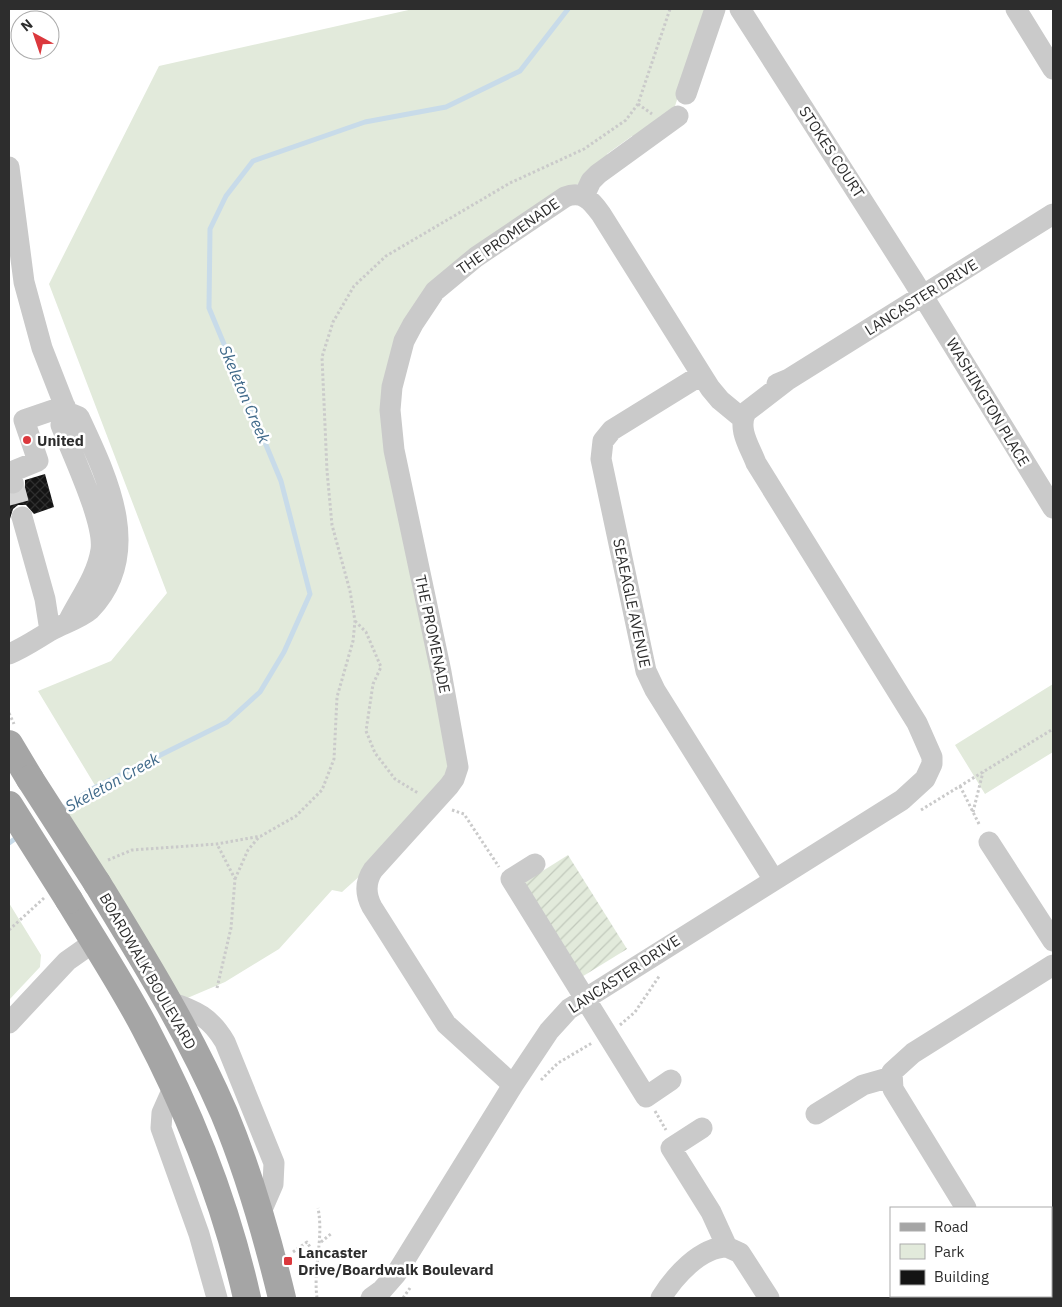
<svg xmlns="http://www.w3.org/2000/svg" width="1062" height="1307" viewBox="0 0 1062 1307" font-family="'IBM Plex Sans',sans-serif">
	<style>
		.park { fill: #e2eadb }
		.garden { fill: url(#garden-furrows) }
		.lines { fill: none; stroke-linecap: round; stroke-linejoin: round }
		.stream { stroke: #c8dbe9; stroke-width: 5 }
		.building { fill: url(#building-cross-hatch) }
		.minor-tunnel { stroke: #d5d5d5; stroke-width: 21; stroke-dasharray: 21 11; stroke-linecap: butt }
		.path { stroke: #cacaca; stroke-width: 3; stroke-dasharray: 2.5 2.5; stroke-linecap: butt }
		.minor { stroke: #cacaca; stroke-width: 21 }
		.major { stroke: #a5a5a5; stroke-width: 28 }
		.major-bridge { stroke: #a5a5a5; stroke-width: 28 }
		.poi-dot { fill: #db383d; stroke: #fff; stroke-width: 2 }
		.labels { text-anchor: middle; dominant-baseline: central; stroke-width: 5; stroke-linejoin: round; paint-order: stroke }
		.street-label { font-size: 15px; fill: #2d2d2d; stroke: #fff }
		.poi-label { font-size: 15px; font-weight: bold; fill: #2d2d2d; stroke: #fff; text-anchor: start }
		.water-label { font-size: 16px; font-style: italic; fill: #406a8a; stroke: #fff }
	</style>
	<defs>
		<pattern id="garden-furrows" width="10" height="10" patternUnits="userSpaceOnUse" patternTransform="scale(1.25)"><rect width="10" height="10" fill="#e2eadb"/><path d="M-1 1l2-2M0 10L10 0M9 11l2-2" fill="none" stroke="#c2c9bc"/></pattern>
		<pattern id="building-cross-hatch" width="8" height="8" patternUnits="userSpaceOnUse" patternTransform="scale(1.25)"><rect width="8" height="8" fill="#141414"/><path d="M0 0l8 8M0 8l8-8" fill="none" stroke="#2e2e2e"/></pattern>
	</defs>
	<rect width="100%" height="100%" fill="#fff"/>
	<path class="park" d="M 413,9 L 707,9 L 674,109 L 639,136 L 632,136 L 607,154 L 606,162 L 578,184 L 567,187 L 464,256 L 392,358 L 423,623 L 449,774 L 362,874 L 342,892 L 332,890 L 279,949 L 225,982 L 178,1002 L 62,809 L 96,787 L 38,691 L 111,661 L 167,593 L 49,284 L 159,66 Z
		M 1053,684 L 1053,752 L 985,794 L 955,745 Z
		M 9,903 L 41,955 L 40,967 L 9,1000 Z"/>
	<path class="garden" d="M 568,855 L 627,949 L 580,978 L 522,884 Z"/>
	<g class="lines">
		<path class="stream" d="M 60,810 L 92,789 L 227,722 L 260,692 L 284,652 L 310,594 L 281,481 L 209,308 L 210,229 L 226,196 L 253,161 L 365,122 L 446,107 L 520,71 L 568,9
			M 9,843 L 19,836"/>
	</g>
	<path class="building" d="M 45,474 L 54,507 L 34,514 L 26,505 L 18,505 L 13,509 L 9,522 L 9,495 L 16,495 L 21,492 L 25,487 L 25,480 Z"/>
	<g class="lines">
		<path class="minor-tunnel" d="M 13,483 L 22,517"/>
		<path class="path" d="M 638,104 L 652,114
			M 355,621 L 366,632 L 381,667 L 373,684 L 366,731 L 375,753 L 395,779 L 418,793
			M 9,713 L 14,724
			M 960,786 L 980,826
			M 452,810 L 464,814 L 499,867
			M 921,810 L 1053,729
			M 973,812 L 983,772
			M 108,860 L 132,850 L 217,844 L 261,836 L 296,816 L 322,790 L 334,759 L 337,697 L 353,641 L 355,621 L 350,591 L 332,525 L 327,471 L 322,357 L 333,322 L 354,286 L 386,256 L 510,183 L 584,149 L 626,120 L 638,104 L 670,9
			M 235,879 L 248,850 L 259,837
			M 9,930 L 44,898
			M 217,988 L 231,928 L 235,879 L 217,844
			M 620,1025 L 635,1012 L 660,975
			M 541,1080 L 558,1063 L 592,1043
			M 655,1111 L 666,1130
			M 321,1242 L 332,1233
			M 293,1252 L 307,1242 L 317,1259
			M 317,1298 C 313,1267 324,1239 318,1208
			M 403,1298 L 410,1288"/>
		<path class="minor" d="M 740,9 L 913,280 L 1053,508
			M 1016,9 L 1053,69
			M 686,94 L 715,9
			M 9,167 L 24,282 L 42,348 L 67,412 L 61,425 C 72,454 105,522 101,550 C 97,576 80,598 69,620
			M 584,196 L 591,181 L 598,174 L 678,116
			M 701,375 L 612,430 L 603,441 L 601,459 L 646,671 L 655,690 L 774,880
			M 777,384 L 789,379 L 1053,214
			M 13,483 L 11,472 L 38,461 L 24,420 L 65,406
			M 22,517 L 45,599 L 50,631
			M 9,654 C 24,648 38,638 52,630 C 63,624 81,618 90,610 C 145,553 107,477 79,417 L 67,412
			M 989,842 L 1053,941
			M 535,864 L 511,879 L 646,1097 L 671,1080
			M 169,1002 C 196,1010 211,1018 225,1042 L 274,1163 L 273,1184 L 260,1214
			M 9,1023 L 67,961 L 94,942
			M 513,1085 L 446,1024 L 372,907 C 365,894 365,882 373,870 L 449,786 L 454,779 L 458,767 L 441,672 L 394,450 L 390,410 L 392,387 L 404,341 L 413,324 L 435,291 L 476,257 L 565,197 C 582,190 591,200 601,214 L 710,388 L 720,400 L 743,419
			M 174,1086 L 162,1113 L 161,1128 L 199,1234 L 217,1298
			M 816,1114 L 863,1085 L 891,1077
			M 702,1128 L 671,1148 L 711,1212 L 727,1247
			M 966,1208 L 893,1089 L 892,1072 L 913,1053 L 1053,965
			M 1020,1296 L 1022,1298
			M 371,1298 L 382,1290 L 396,1274 L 513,1085 L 549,1031 L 569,1009 L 902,800 L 925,779 L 932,764 L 932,757 L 917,723 L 756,463 C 750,447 737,429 746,412 L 789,379
			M 661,1298 C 674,1277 700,1247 727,1247 L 740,1253 L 769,1298"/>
		<path class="major" d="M 9,744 L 30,779
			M 97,883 C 143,958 189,1032 224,1113 C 249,1173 267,1236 282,1298
			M 69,900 C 95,943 122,984 145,1028 C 190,1113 226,1204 247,1298"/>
		<path class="major-bridge" d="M 30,779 L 97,883
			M 9,805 L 69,900"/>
	</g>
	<g class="poi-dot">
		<circle cx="27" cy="440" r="5"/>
		<rect x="283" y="1256" width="10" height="10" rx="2.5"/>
	</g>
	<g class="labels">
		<g class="street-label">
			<text transform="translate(832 152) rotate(57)">STOKES COURT</text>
			<text transform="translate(508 236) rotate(-35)">THE PROMENADE</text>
			<text transform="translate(921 297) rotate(-32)">LANCASTER DRIVE</text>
			<text transform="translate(988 402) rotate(59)">WASHINGTON PLACE</text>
			<text transform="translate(632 603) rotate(78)">SEAEAGLE AVENUE</text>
			<text transform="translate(433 634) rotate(78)">THE PROMENADE</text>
			<text transform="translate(148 971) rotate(60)">BOARDWALK BOULEVARD</text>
			<text transform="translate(624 974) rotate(-33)">LANCASTER DRIVE</text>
		</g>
		<g class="poi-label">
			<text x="37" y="440">United</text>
			<text x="298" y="1252">Lancaster<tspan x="298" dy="17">Drive/Boardwalk Boulevard</tspan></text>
		</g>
		<g class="water-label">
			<text transform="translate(245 394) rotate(67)">Skeleton Creek</text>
			<text transform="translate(112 782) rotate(-29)">Skeleton Creek</text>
		</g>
	</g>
	<rect width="1062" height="1307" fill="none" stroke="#2d2d2d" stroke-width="20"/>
	<rect x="890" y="1207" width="162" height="90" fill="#ffffff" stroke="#ababab"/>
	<rect x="900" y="1223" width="25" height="8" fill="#a5a5a5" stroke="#ababab"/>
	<text x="934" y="1232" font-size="15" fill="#2d2d2d">Road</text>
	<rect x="900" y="1244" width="25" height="15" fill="#e2eadb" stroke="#ababab"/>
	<text x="934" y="1257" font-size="15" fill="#2d2d2d">Park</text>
	<rect x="900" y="1270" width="25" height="15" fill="#141414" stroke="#ababab"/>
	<text x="934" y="1282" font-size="15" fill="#2d2d2d">Building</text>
	<g transform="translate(35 35) rotate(320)"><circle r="24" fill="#ffffff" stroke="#ababab"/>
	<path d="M0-4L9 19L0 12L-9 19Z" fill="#db383d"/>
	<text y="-8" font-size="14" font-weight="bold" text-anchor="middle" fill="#2d2d2d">N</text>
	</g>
</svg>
